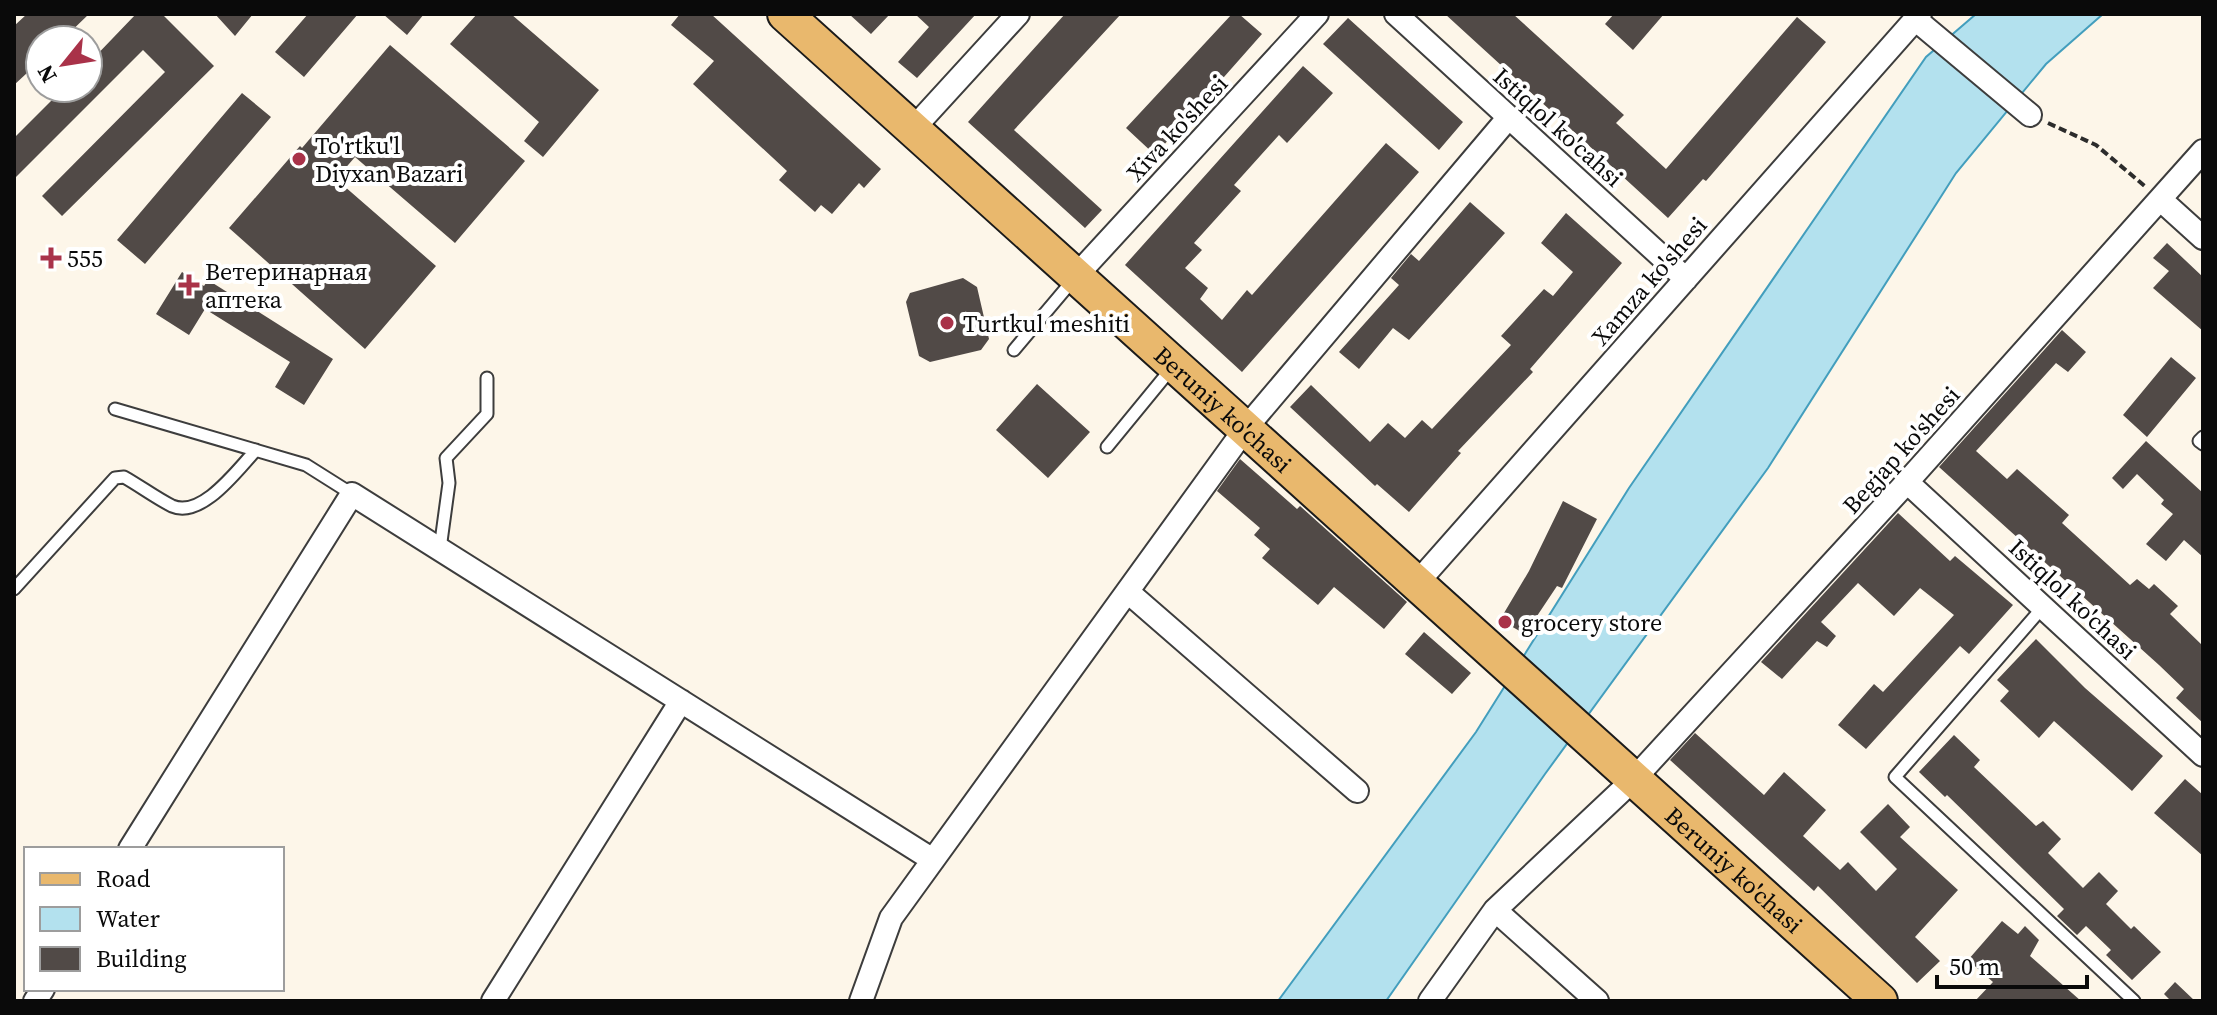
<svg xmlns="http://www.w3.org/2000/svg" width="2217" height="1015" viewBox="0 0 2217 1015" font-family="'Source Serif 4',serif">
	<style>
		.water { fill: #b3e1ee; stroke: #439ebd; stroke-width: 2 }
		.building { fill: #514a47 }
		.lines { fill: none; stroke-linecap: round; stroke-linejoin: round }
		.lane-casing { stroke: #3d3d3d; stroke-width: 15 }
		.street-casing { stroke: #3d3d3d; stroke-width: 26 }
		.primary-casing { stroke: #1b1b1b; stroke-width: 38 }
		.path { stroke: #2c2c2c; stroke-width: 4; stroke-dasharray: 8 4; stroke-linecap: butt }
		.lane { stroke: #fff; stroke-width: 11 }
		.street { stroke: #fff; stroke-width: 22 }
		.primary { stroke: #e9b86d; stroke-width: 34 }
		.poi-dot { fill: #a93249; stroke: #fff; stroke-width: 3 }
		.labels { text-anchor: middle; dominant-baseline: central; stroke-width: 8; stroke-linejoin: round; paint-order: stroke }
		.street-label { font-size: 24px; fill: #0a0a0a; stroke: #fff }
		.poi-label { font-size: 24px; fill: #0a0a0a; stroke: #fff; text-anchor: start }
	</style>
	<rect width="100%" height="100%" fill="#fdf6e9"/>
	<path class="water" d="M 1976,14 L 2103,14 L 2046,64 L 1956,173 L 1768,468 L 1545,774 L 1386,1001 L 1278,1001 L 1476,732 L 1629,488 L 1926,57 Z"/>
	<path class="building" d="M 27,14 L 89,14 L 62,40 L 40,40 L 40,61 L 14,85 L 14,26 Z
		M 136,14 L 162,14 L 214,66 L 62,216 L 42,196 L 165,72 L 143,50 L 14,179 L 14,138 L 64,88 L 88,88 L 88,64 Z
		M 215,14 L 253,14 L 235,36 Z
		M 308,14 L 358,14 L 304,77 L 275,52 Z
		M 383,14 L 424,14 L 407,35 Z
		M 477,14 L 511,14 L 599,90 L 543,157 L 524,141 L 539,122 L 450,44 Z
		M 680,14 L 711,14 L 881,169 L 864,188 L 859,183 L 832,214 L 821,205 L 815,212 L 779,180 L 787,171 L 693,84 L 714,61 L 671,25 Z
		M 849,14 L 890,14 L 871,34 Z
		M 915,14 L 976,14 L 917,78 L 898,62 L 929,27 Z
		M 1065,14 L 1121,14 L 1014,130 L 1102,210 L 1085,228 L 968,122 Z
		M 1232,14 L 1239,14 L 1262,34 L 1155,155 L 1126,128 Z
		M 1445,14 L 1513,14 L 1624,115 L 1616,123 L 1666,169 L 1797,17 L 1826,42 L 1706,181 L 1703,179 L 1668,218 Z
		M 1614,14 L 1664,14 L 1633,50 L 1605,24 Z
		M 1348,18 L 1463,122 L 1439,150 L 1323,44 Z
		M 390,45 L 525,161 L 455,243 L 355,157 L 336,179 L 436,266 L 365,349 L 229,228 L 300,146 L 302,148 Z
		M 1303,66 L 1333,93 L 1287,143 L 1279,135 L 1234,185 L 1241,191 L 1194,243 L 1202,250 L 1185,268 L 1208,288 L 1200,299 L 1222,320 L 1247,290 L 1252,295 L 1386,143 L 1419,172 L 1242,372 L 1125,265 Z
		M 242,93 L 271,117 L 145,264 L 117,240 Z
		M 1470,202 L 1505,233 L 1409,340 L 1393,328 L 1359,369 L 1339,352 L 1399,285 L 1391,278 L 1411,254 L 1419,261 Z
		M 1566,213 L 1622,263 L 1530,369 L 1533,372 L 1458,451 L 1461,453 L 1409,512 L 1377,484 L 1375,486 L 1290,407 L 1311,385 L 1370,442 L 1388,423 L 1405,438 L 1422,420 L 1432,429 L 1511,345 L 1501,336 L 1544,289 L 1553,296 L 1573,272 L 1541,243 Z
		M 2167,243 L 2203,277 L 2203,331 L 2153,288 L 2169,271 L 2153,258 Z
		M 182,272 L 204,286 L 208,280 L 333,359 L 304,405 L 275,387 L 290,362 L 205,309 L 189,335 L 156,314 Z
		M 963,278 L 977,287 L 989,339 L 981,350 L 930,362 L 919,356 L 906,302 L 910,293 Z
		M 2062,330 L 2086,352 L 2068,372 L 2056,363 L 1976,451 L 2007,479 L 2017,469 L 2069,515 L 2062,523 L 2130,585 L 2137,579 L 2149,589 L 2154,584 L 2178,606 L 2170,614 L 2203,646 L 2203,723 L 2176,698 L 2184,689 L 2159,665 L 1939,467 Z
		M 2171,357 L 2196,378 L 2147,437 L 2123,415 Z
		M 1037,384 L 1090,432 L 1048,478 L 996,430 Z
		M 2146,441 L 2203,493 L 2203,557 L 2184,540 L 2166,561 L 2146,544 L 2173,514 L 2161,504 L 2164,500 L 2137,474 L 2123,489 L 2112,478 Z
		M 1240,459 L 1297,509 L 1300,506 L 1407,602 L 1384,629 L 1334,587 L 1318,605 L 1262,558 L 1270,549 L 1254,535 L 1260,528 L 1217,491 Z
		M 1563,501 L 1597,519 L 1562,588 L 1557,586 L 1525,634 L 1509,625 L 1504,613 L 1529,571 Z
		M 1898,513 L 1950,561 L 1955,556 L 2013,605 L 1969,654 L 1960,646 L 1866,749 L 1838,725 L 1874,684 L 1883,692 L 1954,615 L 1920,588 L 1894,616 L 1858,583 L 1821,622 L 1836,636 L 1827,647 L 1817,641 L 1782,679 L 1761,662 Z
		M 1424,632 L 1471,673 L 1452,694 L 1405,654 Z
		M 2036,639 L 2085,688 L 2163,756 L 2132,791 L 2054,721 L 2039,738 L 2000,701 L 2009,691 L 1997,680 Z
		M 1695,733 L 1764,795 L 1784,772 L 1826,810 L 1803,836 L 1840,870 L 1848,862 L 1876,891 L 1897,869 L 1860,832 L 1888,804 L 1910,827 L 1900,837 L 1958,890 L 1915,937 L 1940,961 L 1917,983 L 1818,886 L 1814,891 L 1670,760 Z
		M 1954,735 L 1980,760 L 1974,767 L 2036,826 L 2043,821 L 2061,839 L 2048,853 L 2083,888 L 2099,872 L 2118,891 L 2106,904 L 2131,929 L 2134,926 L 2161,952 L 2132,980 L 2106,955 L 2111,950 L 2086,926 L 2077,935 L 2057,916 L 2064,909 L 1947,795 L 1945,797 L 1919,772 Z
		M 2185,779 L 2203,795 L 2203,856 L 2154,813 Z
		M 2002,921 L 2018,934 L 2025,926 L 2039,940 L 2030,956 L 2081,1001 L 1975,1001 L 1993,982 L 1968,960 Z
		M 2175,982 L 2195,1001 L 2171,1001 L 2164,994 Z"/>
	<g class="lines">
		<g class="lane-casing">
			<path id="lane" d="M 1014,350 L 1073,280
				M 115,409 L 306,465 L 352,494
				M 2203,437 L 2199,441 L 2203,444
				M 1107,447 L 1171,369
				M 440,549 L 449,483 L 446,458 L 487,414 L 487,378
				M 14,589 L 115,478 L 124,477 C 140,486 156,498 172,506 C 202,519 238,469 256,450
				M 2043,607 L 1895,777 L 2134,1001"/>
		</g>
		<g class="street-casing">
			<path id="street" d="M 1396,14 L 1686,279
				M 1915,19 L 2030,115
				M 911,131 L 1018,14
				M 2161,200 L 2203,238
				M 1075,277 L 1317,14
				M 1907,482 L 2203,755
				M 1417,583 L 1920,14
				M 1128,592 L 1357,791
				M 130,849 L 352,494 L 933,860
				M 1495,910 L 1597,1001
				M 35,1001 L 43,989
				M 493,1001 L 681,701
				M 861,1001 L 891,918 L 1245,429 L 1509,117
				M 1430,1001 L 1495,910 L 1633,780 L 1907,482 L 2203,151"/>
		</g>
		<g class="primary-casing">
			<g id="primary">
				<path id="s1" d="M 785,14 L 1880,1001"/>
			</g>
		</g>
		<path class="path" d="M 2048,123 L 2096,145 L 2147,188"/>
		<use href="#lane" class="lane"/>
		<use href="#street" class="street"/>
		<use href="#primary" class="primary"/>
	</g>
	<g class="poi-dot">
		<circle cx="299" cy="159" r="8"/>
		<path d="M47 246h8v8h8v8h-8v8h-8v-8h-8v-8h8z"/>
		<path d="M185 273h8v8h8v8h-8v8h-8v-8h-8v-8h8z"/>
		<circle cx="947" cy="323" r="8"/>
		<circle cx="1505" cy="622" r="8"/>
	</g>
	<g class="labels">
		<g class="street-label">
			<text transform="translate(1558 127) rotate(42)">Istiqlol ko'cahsi</text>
			<text transform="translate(1177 128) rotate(-47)">Xiva ko'shesi</text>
			<text transform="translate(1649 281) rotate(-49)">Xamza ko'shesi</text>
			<text stroke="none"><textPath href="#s1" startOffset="590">Beruniy ko'chasi</textPath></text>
			<text transform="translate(1901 450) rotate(-48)">Begjap ko'shesi</text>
			<text transform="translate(2073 599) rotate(43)">Istiqlol ko'chasi</text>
			<text stroke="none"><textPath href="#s1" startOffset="1278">Beruniy ko'chasi</textPath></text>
		</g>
		<g class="poi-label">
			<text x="315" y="145">To'rtku'l<tspan x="315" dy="28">Diyxan Bazari</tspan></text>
			<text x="67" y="258">555</text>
			<text x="205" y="271">Ветеринарная<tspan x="205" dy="28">аптека</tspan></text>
			<text x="963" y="323">Turtkul meshiti</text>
			<text x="1521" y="622">grocery store</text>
		</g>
	</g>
	<rect width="2217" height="1015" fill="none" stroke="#0a0a0a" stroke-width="32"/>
	<rect x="24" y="847" width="260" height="144" fill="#ffffff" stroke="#9d9d9d" stroke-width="2"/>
	<rect x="40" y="873" width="40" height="12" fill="#e9b86d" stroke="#9d9d9d" stroke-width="2"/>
	<text x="96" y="887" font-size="24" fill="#0a0a0a">Road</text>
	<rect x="40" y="907" width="40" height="24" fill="#b3e1ee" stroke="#9d9d9d" stroke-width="2"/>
	<text x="96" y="927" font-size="24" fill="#0a0a0a">Water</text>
	<rect x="40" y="947" width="40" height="24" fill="#514a47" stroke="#9d9d9d" stroke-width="2"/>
	<text x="96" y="967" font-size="24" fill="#0a0a0a">Building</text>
	<g transform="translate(64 64) rotate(240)"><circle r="38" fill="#ffffff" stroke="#9d9d9d" stroke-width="2"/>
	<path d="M0-6L14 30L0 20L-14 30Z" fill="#a93249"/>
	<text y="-12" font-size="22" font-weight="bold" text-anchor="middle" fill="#0a0a0a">N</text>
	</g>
	<path d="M1937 975v12h150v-12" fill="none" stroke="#0a0a0a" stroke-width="4"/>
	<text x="1949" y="975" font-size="24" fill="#0a0a0a" stroke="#ffffff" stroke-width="6" paint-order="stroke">50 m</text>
</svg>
